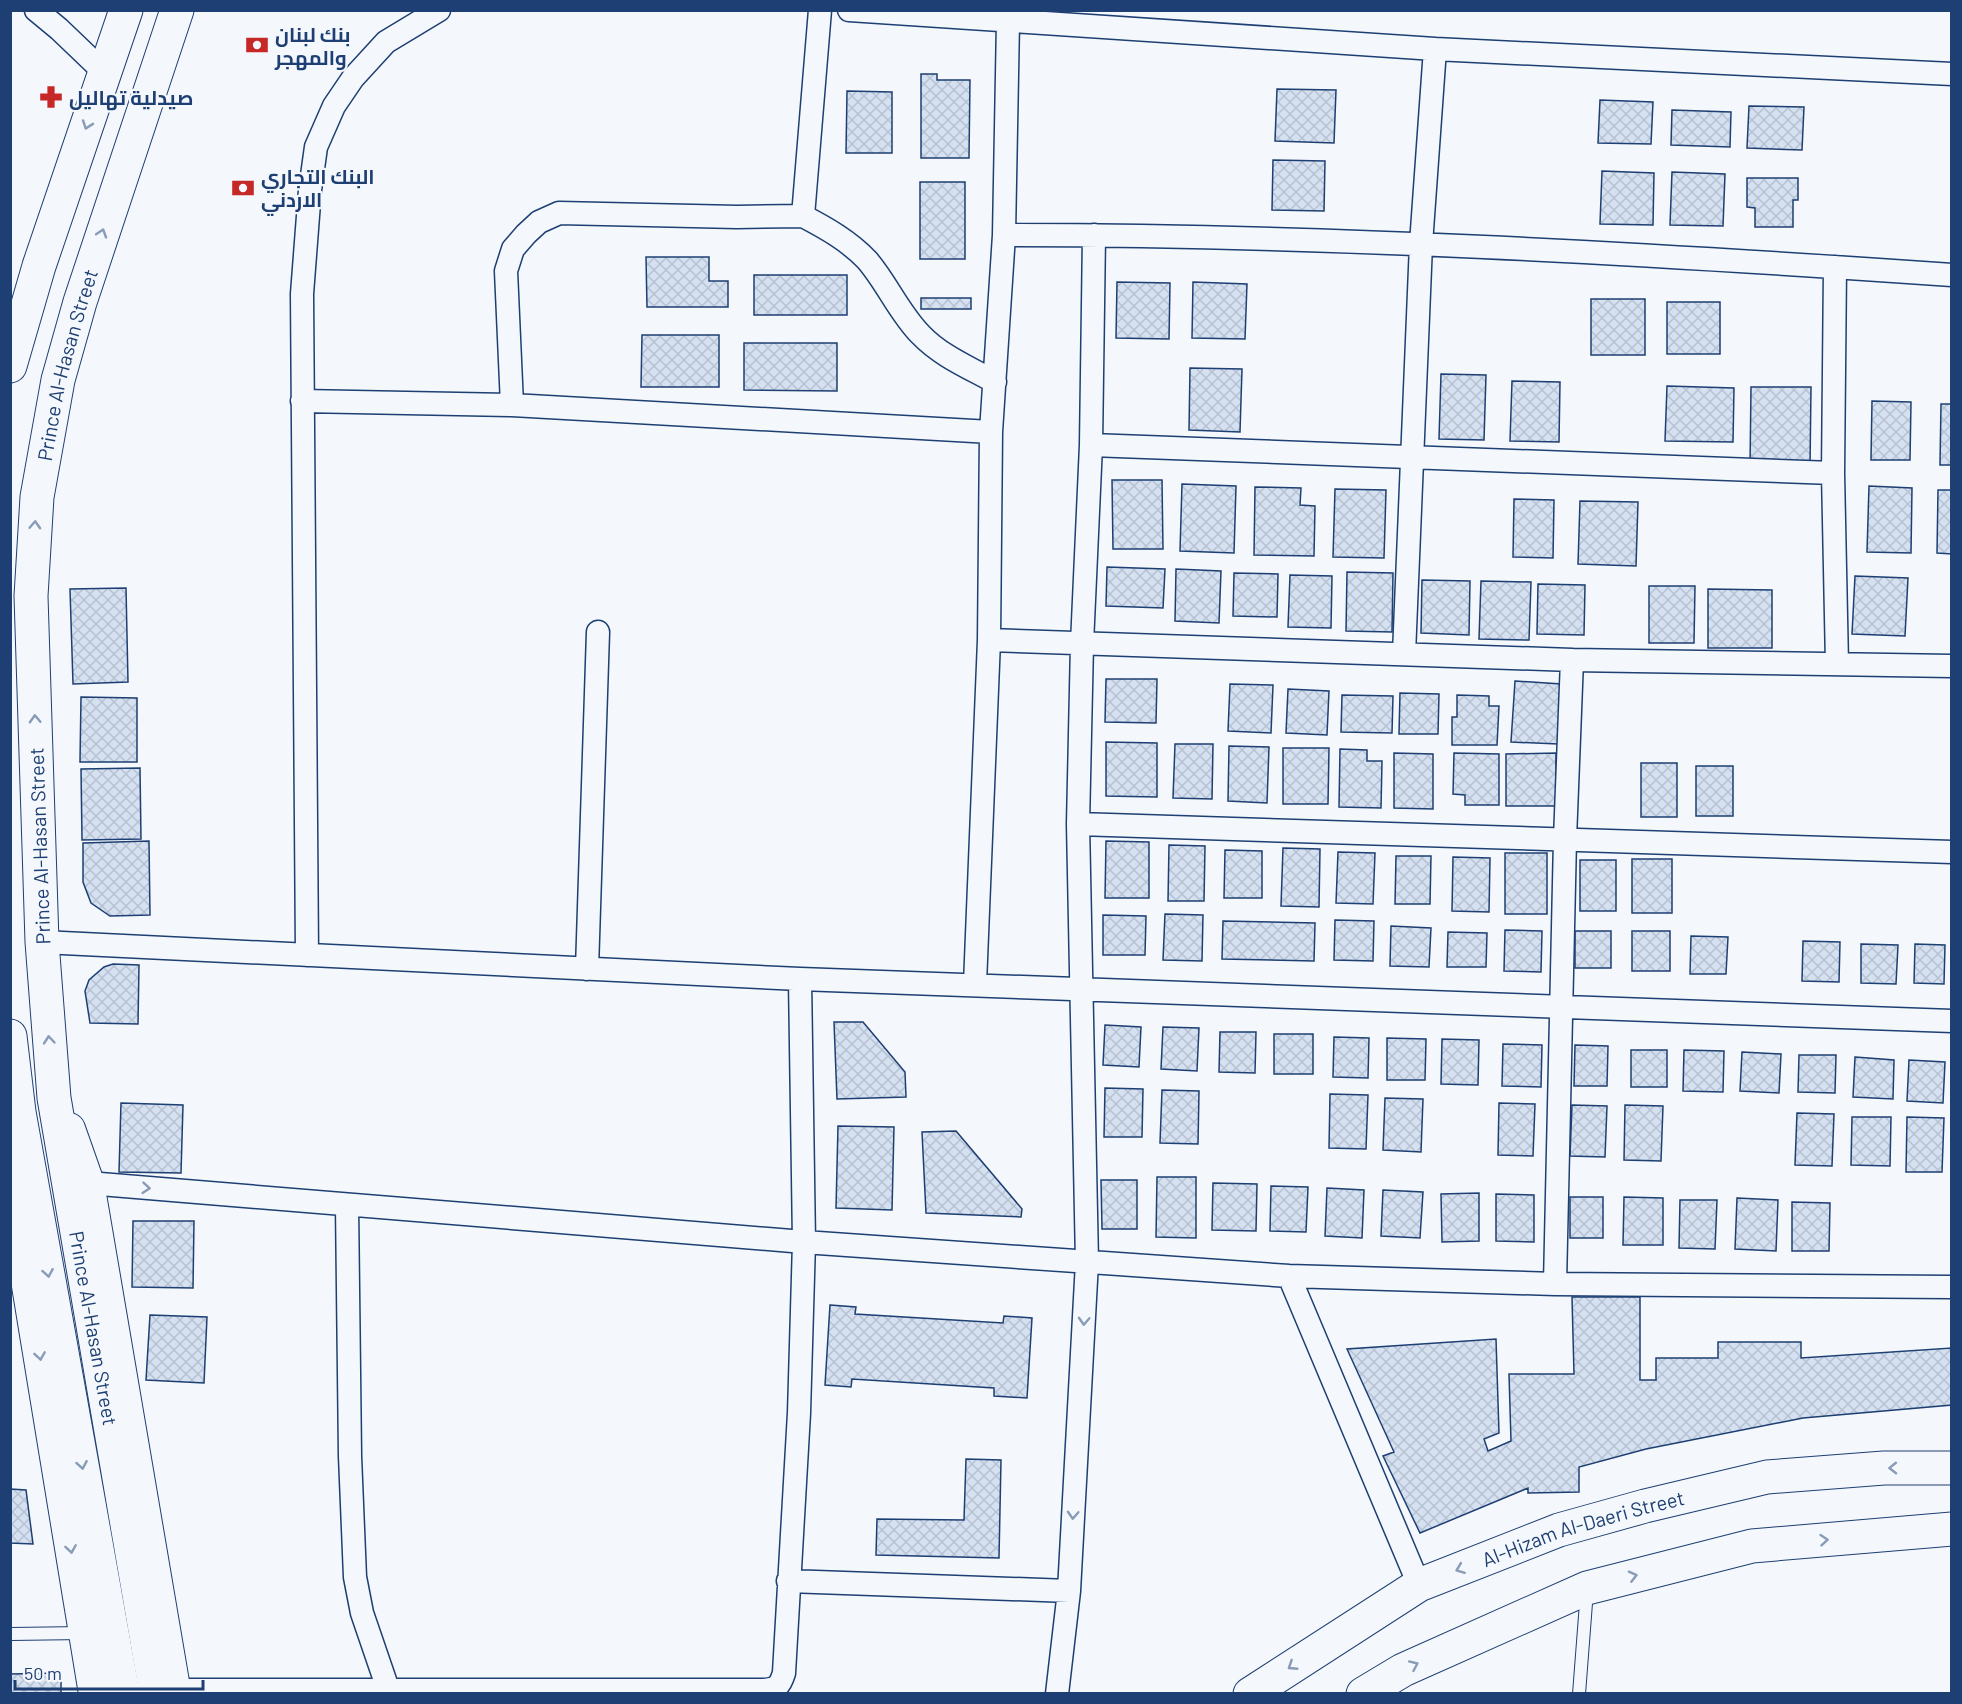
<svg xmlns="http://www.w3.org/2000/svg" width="1962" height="1704" viewBox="0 0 1962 1704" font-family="Barlow,Cairo,sans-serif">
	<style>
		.building { fill: url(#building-cross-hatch); stroke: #1d3f73; stroke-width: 1.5 }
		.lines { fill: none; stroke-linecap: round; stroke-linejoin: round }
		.lane-casing { stroke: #1d3f73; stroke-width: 14 }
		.street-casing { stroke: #1d3f73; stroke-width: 25 }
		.secondary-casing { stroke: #1d3f73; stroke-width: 34 }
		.highway-casing { stroke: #1d3f73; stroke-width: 35 }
		.lane { stroke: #f4f7fb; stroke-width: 12 }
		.street { stroke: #f4f7fb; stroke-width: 22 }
		.secondary { stroke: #f4f7fb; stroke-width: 32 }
		.highway { stroke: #f4f7fb; stroke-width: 33 }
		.oneway { stroke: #889bb7 }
		.labels { text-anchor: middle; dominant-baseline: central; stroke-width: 4.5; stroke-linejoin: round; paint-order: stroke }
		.poi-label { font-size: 20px; font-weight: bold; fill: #1d3f73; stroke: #f4f7fb; text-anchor: start }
		.street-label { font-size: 20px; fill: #1d3f73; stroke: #f4f7fb }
	</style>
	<defs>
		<pattern id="building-cross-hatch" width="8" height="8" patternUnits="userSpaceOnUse" patternTransform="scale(1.5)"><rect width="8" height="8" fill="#d5e0f0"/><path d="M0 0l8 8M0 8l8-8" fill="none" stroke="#b6c1d1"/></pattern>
	</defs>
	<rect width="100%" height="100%" fill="#f4f7fb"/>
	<path class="building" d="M 921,74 L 937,74 L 937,80 L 970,80 L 969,158 L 921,158 Z
		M 1277,89 L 1336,90 L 1334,143 L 1275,141 Z
		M 847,91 L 892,92 L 892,153 L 846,153 Z
		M 1600,100 L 1653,102 L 1651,144 L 1598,143 Z
		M 1749,106 L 1804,107 L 1802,150 L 1747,148 Z
		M 1672,110 L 1731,112 L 1730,147 L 1671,145 Z
		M 1273,160 L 1325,161 L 1324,211 L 1272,210 Z
		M 1602,171 L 1654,173 L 1653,225 L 1600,224 Z
		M 1672,172 L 1725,174 L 1723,226 L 1670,225 Z
		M 1747,178 L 1798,178 L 1798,200 L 1793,200 L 1793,227 L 1755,227 L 1755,208 L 1747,207 Z
		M 920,182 L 965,182 L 965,259 L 920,259 Z
		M 646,257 L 709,257 L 709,281 L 728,281 L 728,307 L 647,307 Z
		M 754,275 L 847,275 L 847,315 L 754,315 Z
		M 1117,282 L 1170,283 L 1169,339 L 1116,338 Z
		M 1193,282 L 1247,284 L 1245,339 L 1192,338 Z
		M 921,298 L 971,298 L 971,309 L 921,309 Z
		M 1591,299 L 1645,299 L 1645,355 L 1591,355 Z
		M 1667,302 L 1720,302 L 1720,354 L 1667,354 Z
		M 642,335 L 719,335 L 719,387 L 641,387 Z
		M 744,343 L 837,343 L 837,391 L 744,390 Z
		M 1190,368 L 1242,369 L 1240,432 L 1189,430 Z
		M 1441,374 L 1486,375 L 1484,440 L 1439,439 Z
		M 1512,381 L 1560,382 L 1559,442 L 1510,441 Z
		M 1667,386 L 1734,388 L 1733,442 L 1665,441 Z
		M 1751,387 L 1811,387 L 1810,468 L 1750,468 Z
		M 1872,401 L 1911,402 L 1910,460 L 1871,460 Z
		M 1941,404 L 1952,404 L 1952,465 L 1940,465 Z
		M 1112,480 L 1162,480 L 1163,549 L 1113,549 Z
		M 1182,484 L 1236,486 L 1234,553 L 1180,551 Z
		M 1869,486 L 1912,488 L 1911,553 L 1867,552 Z
		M 1255,487 L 1301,488 L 1300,505 L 1315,506 L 1314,556 L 1254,555 Z
		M 1335,489 L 1386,490 L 1384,558 L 1333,557 Z
		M 1938,490 L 1952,490 L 1952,554 L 1937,553 Z
		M 1514,499 L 1554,500 L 1553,558 L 1513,557 Z
		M 1580,501 L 1638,502 L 1636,566 L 1578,564 Z
		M 1107,567 L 1165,569 L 1163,608 L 1106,606 Z
		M 1176,569 L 1221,571 L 1219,623 L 1175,621 Z
		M 1347,572 L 1393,573 L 1392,632 L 1346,631 Z
		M 1234,573 L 1278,574 L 1277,617 L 1233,616 Z
		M 1290,575 L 1332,576 L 1331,628 L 1288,627 Z
		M 1855,576 L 1908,578 L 1905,636 L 1852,634 Z
		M 1422,580 L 1470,581 L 1469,635 L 1421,633 Z
		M 1481,581 L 1531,582 L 1529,640 L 1479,639 Z
		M 1538,584 L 1585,585 L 1584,635 L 1537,634 Z
		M 1649,586 L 1695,586 L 1694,643 L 1649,643 Z
		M 126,588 L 128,682 L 73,684 L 70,589 Z
		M 1708,589 L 1772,590 L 1772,648 L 1708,648 Z
		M 1106,679 L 1157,679 L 1156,723 L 1105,722 Z
		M 1515,681 L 1561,684 L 1558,744 L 1511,742 Z
		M 1230,684 L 1273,685 L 1271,733 L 1228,731 Z
		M 1288,689 L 1329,691 L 1327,735 L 1286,733 Z
		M 1400,693 L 1439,694 L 1438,734 L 1399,734 Z
		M 1342,695 L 1393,696 L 1392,733 L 1341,732 Z
		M 1457,695 L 1489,696 L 1489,706 L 1499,706 L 1497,745 L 1452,745 L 1452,717 L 1457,717 Z
		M 81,697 L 137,698 L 137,762 L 80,762 Z
		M 1106,742 L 1157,743 L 1157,797 L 1106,796 Z
		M 1175,744 L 1213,744 L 1212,799 L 1173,798 Z
		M 1229,746 L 1269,747 L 1267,803 L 1228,801 Z
		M 1283,748 L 1329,748 L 1328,804 L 1283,804 Z
		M 1340,749 L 1367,750 L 1367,761 L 1382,761 L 1381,808 L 1339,807 Z
		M 1394,753 L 1433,754 L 1433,809 L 1394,808 Z
		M 1454,753 L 1499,754 L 1499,805 L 1465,805 L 1465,795 L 1453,794 Z
		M 1556,753 L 1556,806 L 1506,806 L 1506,754 Z
		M 1641,763 L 1677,763 L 1677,817 L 1641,817 Z
		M 1696,766 L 1733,766 L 1733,816 L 1696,816 Z
		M 140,768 L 141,839 L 82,840 L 81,769 Z
		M 149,841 L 150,915 L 110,916 L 91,903 L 83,882 L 83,843 Z
		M 1106,841 L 1149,842 L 1149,898 L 1105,898 Z
		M 1169,845 L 1205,846 L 1204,901 L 1168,901 Z
		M 1283,848 L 1320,849 L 1319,907 L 1281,906 Z
		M 1225,850 L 1262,851 L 1262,898 L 1224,898 Z
		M 1338,852 L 1375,853 L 1373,904 L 1336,903 Z
		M 1505,853 L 1547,853 L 1547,914 L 1505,914 Z
		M 1396,856 L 1431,856 L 1430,904 L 1395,904 Z
		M 1453,857 L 1490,858 L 1489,912 L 1452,911 Z
		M 1632,859 L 1672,859 L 1672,913 L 1632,913 Z
		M 1580,860 L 1616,860 L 1616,911 L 1580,911 Z
		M 1165,914 L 1203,915 L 1202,961 L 1163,960 Z
		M 1103,915 L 1146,916 L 1145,955 L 1103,955 Z
		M 1335,920 L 1374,921 L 1373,961 L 1334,960 Z
		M 1223,921 L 1315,923 L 1314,961 L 1222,959 Z
		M 1391,926 L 1431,928 L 1429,967 L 1390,966 Z
		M 1505,930 L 1542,931 L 1541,972 L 1504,971 Z
		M 1575,931 L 1611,931 L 1611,968 L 1575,968 Z
		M 1632,931 L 1670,931 L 1670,971 L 1632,971 Z
		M 1448,932 L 1487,933 L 1486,967 L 1447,967 Z
		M 1691,936 L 1728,937 L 1726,974 L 1690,974 Z
		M 1803,941 L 1840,942 L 1839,982 L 1802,981 Z
		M 1861,944 L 1898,945 L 1896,984 L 1861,983 Z
		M 1915,944 L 1945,945 L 1944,984 L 1914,983 Z
		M 113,964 L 139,965 L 138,1024 L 90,1023 L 85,991 L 89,980 L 104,967 Z
		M 834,1022 L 863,1022 L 905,1072 L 906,1097 L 837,1099 Z
		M 1105,1025 L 1141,1027 L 1139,1067 L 1103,1065 Z
		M 1163,1027 L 1199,1028 L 1197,1071 L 1161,1069 Z
		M 1220,1032 L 1256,1032 L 1255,1073 L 1219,1072 Z
		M 1274,1034 L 1313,1034 L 1313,1074 L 1274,1074 Z
		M 1334,1037 L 1369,1038 L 1368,1078 L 1333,1077 Z
		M 1387,1038 L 1426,1039 L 1425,1080 L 1387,1080 Z
		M 1442,1039 L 1479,1040 L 1478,1085 L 1441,1084 Z
		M 1503,1044 L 1542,1045 L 1541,1087 L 1502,1086 Z
		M 1575,1045 L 1608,1046 L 1607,1086 L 1574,1086 Z
		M 1631,1050 L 1667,1050 L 1667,1087 L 1631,1087 Z
		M 1684,1050 L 1724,1051 L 1723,1092 L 1683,1091 Z
		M 1742,1052 L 1781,1054 L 1779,1093 L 1740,1091 Z
		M 1799,1055 L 1836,1055 L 1835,1093 L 1798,1092 Z
		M 1855,1057 L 1894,1060 L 1893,1099 L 1853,1097 Z
		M 1909,1060 L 1945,1062 L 1943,1103 L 1907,1101 Z
		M 1105,1088 L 1143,1089 L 1142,1137 L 1104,1137 Z
		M 1162,1090 L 1199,1091 L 1198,1144 L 1160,1143 Z
		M 1330,1094 L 1368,1095 L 1366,1149 L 1329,1148 Z
		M 1385,1098 L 1423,1099 L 1421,1152 L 1383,1150 Z
		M 121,1103 L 183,1105 L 181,1173 L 119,1172 Z
		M 1499,1103 L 1535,1104 L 1533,1156 L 1498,1155 Z
		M 1572,1105 L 1607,1106 L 1605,1157 L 1570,1156 Z
		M 1625,1105 L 1663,1106 L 1661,1161 L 1624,1160 Z
		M 1797,1113 L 1834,1114 L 1832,1166 L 1795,1165 Z
		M 1852,1117 L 1891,1117 L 1890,1166 L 1851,1165 Z
		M 1907,1117 L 1944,1118 L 1942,1172 L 1906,1172 Z
		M 838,1126 L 894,1127 L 892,1210 L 836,1208 Z
		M 956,1131 L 1022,1209 L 1021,1217 L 926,1213 L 922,1132 Z
		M 1157,1177 L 1196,1177 L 1196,1238 L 1156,1237 Z
		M 1101,1180 L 1137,1180 L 1137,1229 L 1102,1229 Z
		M 1213,1183 L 1257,1184 L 1256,1231 L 1212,1230 Z
		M 1271,1186 L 1308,1187 L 1306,1232 L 1270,1231 Z
		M 1327,1188 L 1364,1190 L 1362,1238 L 1325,1236 Z
		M 1383,1190 L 1423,1192 L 1420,1238 L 1381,1236 Z
		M 1479,1193 L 1479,1241 L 1442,1242 L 1441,1194 Z
		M 1496,1194 L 1534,1195 L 1534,1242 L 1496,1241 Z
		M 1570,1197 L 1603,1197 L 1603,1238 L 1570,1238 Z
		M 1624,1197 L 1663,1198 L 1663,1245 L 1623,1245 Z
		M 1737,1198 L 1778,1200 L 1776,1251 L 1735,1249 Z
		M 1680,1200 L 1717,1200 L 1715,1249 L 1679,1248 Z
		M 1792,1202 L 1830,1203 L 1829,1251 L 1792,1251 Z
		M 133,1221 L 194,1221 L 193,1288 L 132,1287 Z
		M 1572,1297 L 1640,1297 L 1640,1380 L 1656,1380 L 1656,1358 L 1718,1358 L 1718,1342 L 1801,1342 L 1801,1358 L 1952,1348 L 1952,1405 L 1803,1418 L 1646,1449 L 1579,1467 L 1579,1492 L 1528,1493 L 1528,1488 L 1420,1533 L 1383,1456 L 1394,1452 L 1347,1349 L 1496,1339 L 1499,1433 L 1484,1439 L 1488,1451 L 1511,1441 L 1509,1374 L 1574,1374 Z
		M 830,1305 L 856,1307 L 855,1314 L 1003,1323 L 1004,1316 L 1032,1318 L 1027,1398 L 994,1396 L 994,1388 L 852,1379 L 851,1387 L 825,1385 Z
		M 150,1315 L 207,1317 L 204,1383 L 146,1380 Z
		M 966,1459 L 1001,1460 L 999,1558 L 876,1555 L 877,1519 L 964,1520 Z
		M 10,1489 L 26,1490 L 33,1544 L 10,1543 Z
		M 61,1673 L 61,1694 L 10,1694 L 10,1674 Z"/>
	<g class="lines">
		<g class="lane-casing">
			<path id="lane" d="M 10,1634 L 84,1633
				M 1579,1694 L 1587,1590"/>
		</g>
		<g class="street-casing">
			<path id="street" d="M 36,10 L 59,29 L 105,73
				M 849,10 L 1435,49 L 1952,74
				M 803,216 C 826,228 849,241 867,260 C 887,283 899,313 921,335 C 941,356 970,368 995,382
				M 1004,235 C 1320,235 1636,253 1952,275
				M 1835,267 L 1833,473 L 1837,664
				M 302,401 L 512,405 L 991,432
				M 512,405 L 506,271 L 513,249 L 526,234 L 539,222 L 559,213 L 737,217 L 803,216 L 820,10
				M 1091,445 L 1833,473
				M 989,640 L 1572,660 L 1952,666
				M 1404,654 L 1421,244 L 1435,49
				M 1078,824 L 1952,852
				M 42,942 L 800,979 L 1952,1021
				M 307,955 L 302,294 L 310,190 L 316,147 L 334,106 L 353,78 L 386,42 L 439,10
				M 587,969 L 598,632
				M 975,984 L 989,640 L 991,432 L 1004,235 L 1008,21
				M 88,1183 L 804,1242 L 1289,1276 L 1555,1284 L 1952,1287
				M 347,1205 L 350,1456 L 355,1577 L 362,1613 L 388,1689
				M 1289,1276 L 1419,1585
				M 1555,1284 L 1565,839 L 1572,660
				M 788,1581 L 1069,1591
				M 175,1690 L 763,1690 C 777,1689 780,1686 784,1673 L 799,1413 L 804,1242 L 800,979
				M 1057,1694 L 1069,1591 L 1087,1262 L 1078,824 L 1082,644 L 1091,445 L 1094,235"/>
		</g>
		<g class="secondary-casing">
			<path id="secondary" d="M 17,1121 L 12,1148 L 11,1182 L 95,1694
				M 69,1129 L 88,1183 L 175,1694"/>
		</g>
		<g class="highway-casing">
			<g id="highway">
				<path d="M 10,366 L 39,266 L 126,10"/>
				<path d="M 10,1036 L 19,1112 L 123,1694"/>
				<path id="s1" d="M 156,1694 L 54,1098 L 42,942 L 31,596 L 37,497 L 58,380 L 80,302 L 177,10"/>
				<path id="s2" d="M 1250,1694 L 1419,1585 L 1559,1530 L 1645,1506 L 1767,1477 L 1884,1468 L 1952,1468"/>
				<path d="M 1363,1694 L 1403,1670 L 1587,1588 L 1752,1546 L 1952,1529"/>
			</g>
		</g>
		<use href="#lane" class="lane"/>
		<use href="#street" class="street"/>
		<use href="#secondary" class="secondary"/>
		<use href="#highway" class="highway"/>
	</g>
	<defs><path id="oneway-chevron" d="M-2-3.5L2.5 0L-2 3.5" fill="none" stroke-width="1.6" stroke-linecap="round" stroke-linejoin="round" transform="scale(1.5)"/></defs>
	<g class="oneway">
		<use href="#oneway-chevron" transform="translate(87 125) rotate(109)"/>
		<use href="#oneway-chevron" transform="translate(102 233) rotate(-72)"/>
		<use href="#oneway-chevron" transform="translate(35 525) rotate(-87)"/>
		<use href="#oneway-chevron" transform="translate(35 719) rotate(-92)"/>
		<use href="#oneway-chevron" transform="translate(49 1040) rotate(-95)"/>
		<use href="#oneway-chevron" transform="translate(146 1188) rotate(5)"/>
		<use href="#oneway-chevron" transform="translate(48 1273) rotate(80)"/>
		<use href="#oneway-chevron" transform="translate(1084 1321) rotate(93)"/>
		<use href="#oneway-chevron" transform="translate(40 1356) rotate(81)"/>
		<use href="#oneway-chevron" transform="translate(82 1465) rotate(80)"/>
		<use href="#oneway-chevron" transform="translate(1893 1468) rotate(179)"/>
		<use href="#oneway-chevron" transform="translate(1073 1515) rotate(93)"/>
		<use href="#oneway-chevron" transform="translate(1824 1540) rotate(-5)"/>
		<use href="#oneway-chevron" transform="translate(71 1549) rotate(81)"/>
		<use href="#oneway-chevron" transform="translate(1460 1569) rotate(159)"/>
		<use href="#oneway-chevron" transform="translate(1633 1576) rotate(-14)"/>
		<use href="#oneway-chevron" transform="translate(1414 1665) rotate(-24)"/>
		<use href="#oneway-chevron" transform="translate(1292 1666) rotate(147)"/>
	</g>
	<defs>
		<g id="bank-bare" transform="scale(1.8)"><path d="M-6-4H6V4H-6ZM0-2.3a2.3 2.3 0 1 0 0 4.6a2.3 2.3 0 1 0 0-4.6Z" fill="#c62828" stroke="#f4f7fb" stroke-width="2.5" paint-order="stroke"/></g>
		<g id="pharmacy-bare" transform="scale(1.8)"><path d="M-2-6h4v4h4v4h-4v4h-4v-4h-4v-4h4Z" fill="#c62828" stroke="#f4f7fb" stroke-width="2.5" paint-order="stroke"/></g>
	</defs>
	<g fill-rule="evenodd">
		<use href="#bank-bare" x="257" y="45"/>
		<use href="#pharmacy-bare" x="51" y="97"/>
		<use href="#bank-bare" x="243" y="188"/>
	</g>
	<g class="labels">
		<g class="poi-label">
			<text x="275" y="34">بنك لبنان<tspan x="275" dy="23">والمهجر</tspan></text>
			<text x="69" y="97">صيدلية تهاليل</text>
			<text x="261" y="176">البنك التجاري<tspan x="261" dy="23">الاردني</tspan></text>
		</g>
		<g class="street-label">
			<text stroke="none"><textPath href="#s1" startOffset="1342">Prince Al-Hasan Street</textPath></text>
			<text transform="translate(39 846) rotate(-92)">Prince Al-Hasan Street</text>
			<text transform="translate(94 1328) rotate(80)">Prince Al-Hasan Street</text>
			<text stroke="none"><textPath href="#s2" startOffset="375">Al-Hizam Al-Daeri Street</textPath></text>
		</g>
	</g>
	<rect width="1962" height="1704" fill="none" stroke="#1d3f73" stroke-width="24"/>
	<path d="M15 1680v9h188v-9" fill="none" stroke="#1d3f73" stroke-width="3"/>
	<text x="24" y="1680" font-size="18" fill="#1d3f73" stroke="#f4f7fb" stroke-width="4.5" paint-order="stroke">50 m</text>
</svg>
